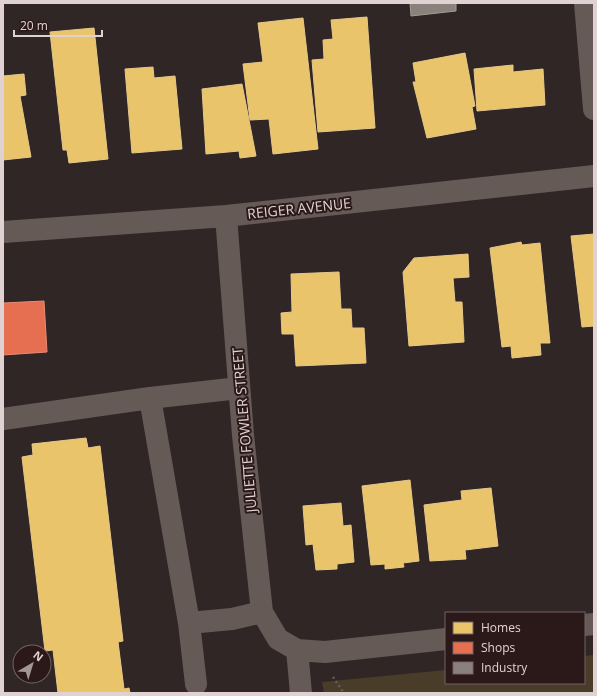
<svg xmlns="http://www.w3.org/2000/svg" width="597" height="696" viewBox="0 0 597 696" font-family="'Open Sans',sans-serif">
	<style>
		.green { fill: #493c28 }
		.homes { fill: #e9c46a; stroke: #e6c889 }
		.shops { fill: #e76f51; stroke: #e58d78 }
		.industry { fill: #8a817c; stroke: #a49996 }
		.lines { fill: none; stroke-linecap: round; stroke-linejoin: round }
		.path { stroke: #675e5c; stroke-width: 2.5; stroke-dasharray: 2 3; stroke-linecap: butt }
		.minor { stroke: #655a55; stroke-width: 22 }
		.labels { text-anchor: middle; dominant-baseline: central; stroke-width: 4; stroke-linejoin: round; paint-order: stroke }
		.street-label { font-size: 14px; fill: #e0d2d2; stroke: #2b1818 }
	</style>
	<rect width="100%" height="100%" fill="#312626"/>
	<path class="green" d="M 594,655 L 594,693 L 324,693 L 322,682 L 446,670 L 446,683 L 584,683 L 584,656 Z"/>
	<path class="homes" d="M 367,17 L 375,128 L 318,132 L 312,60 L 324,59 L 323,40 L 333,39 L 331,20 Z
		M 303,18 L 318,149 L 273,154 L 269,119 L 250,120 L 243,64 L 263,62 L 258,23 Z
		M 94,28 L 108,159 L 69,163 L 67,150 L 63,150 L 50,32 Z
		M 465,53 L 475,106 L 472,107 L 476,129 L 427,138 L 413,82 L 416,82 L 413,63 Z
		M 513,65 L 513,72 L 543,69 L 545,105 L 477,111 L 474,69 Z
		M 153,67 L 154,78 L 175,76 L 182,149 L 132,153 L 125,69 Z
		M 24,74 L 26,95 L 20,96 L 31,157 L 3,160 L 3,76 Z
		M 242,84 L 256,156 L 240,158 L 239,151 L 206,154 L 202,89 Z
		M 594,234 L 594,326 L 582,327 L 571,236 Z
		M 521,242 L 522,245 L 540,243 L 550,343 L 540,343 L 541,355 L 512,358 L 511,346 L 502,347 L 490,248 Z
		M 468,254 L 469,277 L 453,278 L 455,302 L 462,302 L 464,342 L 409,346 L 403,272 L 414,258 Z
		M 339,272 L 341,309 L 351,309 L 352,328 L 364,328 L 366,363 L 296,366 L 294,334 L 282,334 L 281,313 L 292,312 L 291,274 Z
		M 86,438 L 88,448 L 100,446 L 123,641 L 118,642 L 124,689 L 129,688 L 130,693 L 58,693 L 53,650 L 45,651 L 22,457 L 33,455 L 32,444 Z
		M 410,480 L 419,561 L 403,563 L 404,567 L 385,569 L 385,564 L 371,565 L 362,486 Z
		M 491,488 L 498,546 L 465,550 L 466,559 L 430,561 L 424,505 L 462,500 L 461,491 Z
		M 341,503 L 343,526 L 351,525 L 354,562 L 337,564 L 337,569 L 316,570 L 313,544 L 306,545 L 303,506 Z"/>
	<path class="shops" d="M 44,301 L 47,352 L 3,355 L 3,303 Z"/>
	<path class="industry" d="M 410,3 L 456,3 L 456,11 L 411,16 Z"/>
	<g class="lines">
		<path class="path" d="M 333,677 L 344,693"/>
		<path class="minor" d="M 585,3 L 594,109
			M 226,216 L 243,435 L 262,612 L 278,639 L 297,650 L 325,652 L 446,639
			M 3,232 L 226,216 L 594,176
			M 239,388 L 150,398 L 189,623 L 232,619 L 262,612
			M 3,419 L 150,398
			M 189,623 L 196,684
			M 584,625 L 594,624
			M 297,650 L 301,693"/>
	</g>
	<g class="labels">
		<g class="street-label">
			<text transform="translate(299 208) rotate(-6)">REIGER AVENUE</text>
			<text transform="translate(244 430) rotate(-95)">JULIETTE FOWLER STREET</text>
		</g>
	</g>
	<rect width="597" height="696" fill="none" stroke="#e0d2d2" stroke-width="8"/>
	<rect x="445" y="612" width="140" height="72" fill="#2b1818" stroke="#736262"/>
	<rect x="453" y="622" width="20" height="12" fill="#e9c46a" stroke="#736262"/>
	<text x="481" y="632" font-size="12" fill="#e0d2d2">Homes</text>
	<rect x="453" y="642" width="20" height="12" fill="#e76f51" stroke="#736262"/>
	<text x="481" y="652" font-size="12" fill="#e0d2d2">Shops</text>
	<rect x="453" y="662" width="20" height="12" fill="#8a817c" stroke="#736262"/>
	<text x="481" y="672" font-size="12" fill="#e0d2d2">Industry</text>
	<g transform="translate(32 664) rotate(38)"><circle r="19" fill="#2b1818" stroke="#736262"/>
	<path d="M0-3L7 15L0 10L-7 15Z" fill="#a39696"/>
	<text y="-6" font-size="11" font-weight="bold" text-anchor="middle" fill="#e0d2d2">N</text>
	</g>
	<path d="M14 30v6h88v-6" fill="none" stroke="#e0d2d2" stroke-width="2"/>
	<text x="20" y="30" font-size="12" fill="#e0d2d2" stroke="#2b1818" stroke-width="3" paint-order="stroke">20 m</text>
</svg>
